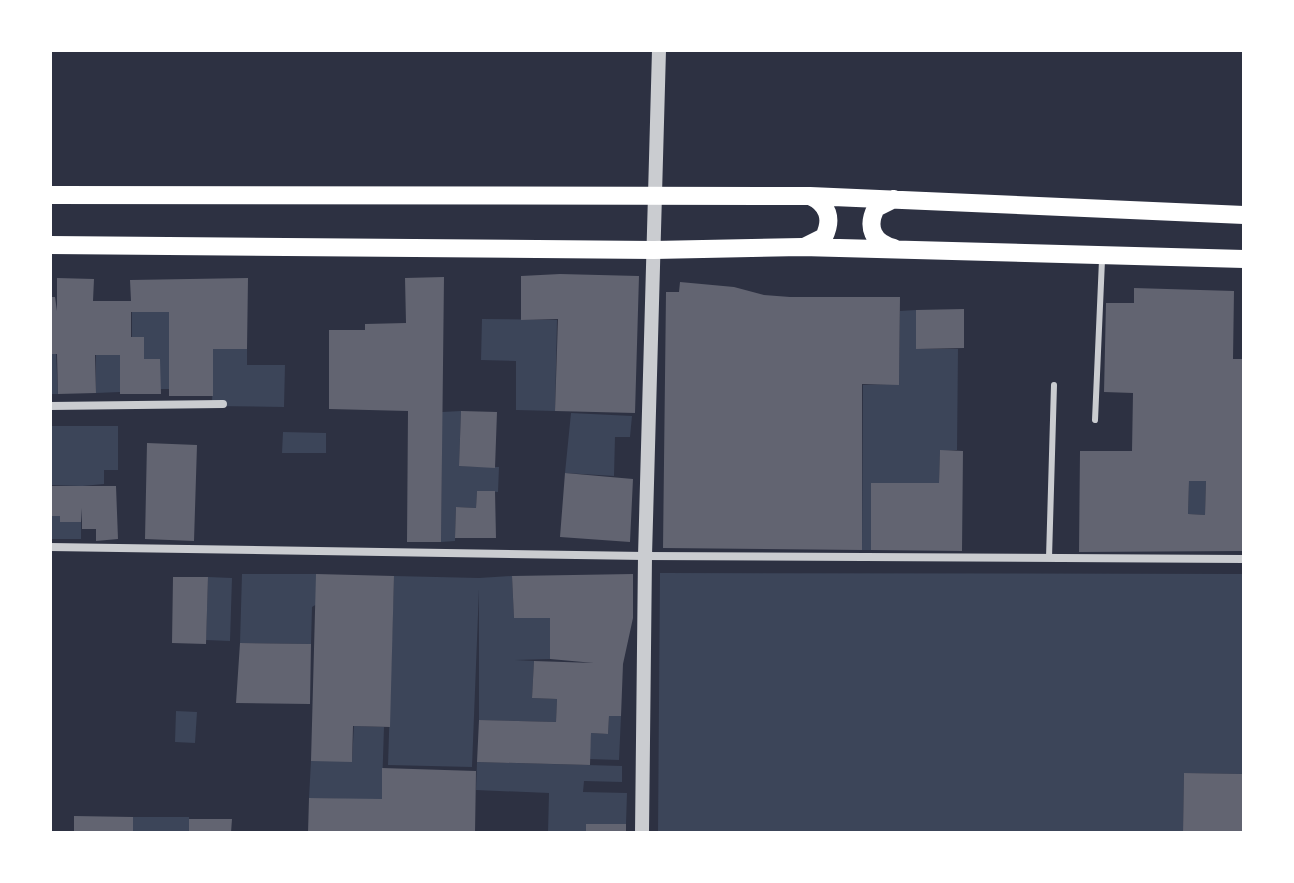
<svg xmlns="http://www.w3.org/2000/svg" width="1294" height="883" viewBox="0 0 1294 883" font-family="Lora,serif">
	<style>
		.green { fill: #3c4559 }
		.building { fill: #626471; fill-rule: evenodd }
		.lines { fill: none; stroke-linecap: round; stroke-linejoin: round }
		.service { stroke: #caccd0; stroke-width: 6 }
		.minor { stroke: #caccd0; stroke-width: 8 }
		.tertiary { stroke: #caccd0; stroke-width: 14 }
		.primary { stroke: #fff; stroke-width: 18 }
	</style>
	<rect width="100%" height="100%" fill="#2d3142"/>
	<path class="green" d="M 916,310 L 916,349 L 958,349 L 957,450 L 940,451 L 939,483 L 872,483 L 871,550 L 862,550 L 863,385 L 899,384 L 900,311 Z
		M 132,312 L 169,312 L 169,389 L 160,389 L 160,360 L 144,359 L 144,337 L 132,337 Z
		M 482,319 L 557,320 L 555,411 L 516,410 L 516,361 L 481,360 Z
		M 213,349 L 247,349 L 247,365 L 285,365 L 284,407 L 212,406 Z
		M 50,354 L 56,354 L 58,394 L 50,394 Z
		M 96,355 L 120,355 L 120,392 L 96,393 Z
		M 461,411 L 459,466 L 499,467 L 498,492 L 477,491 L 476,508 L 456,507 L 455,541 L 441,542 L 442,412 Z
		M 571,413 L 632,416 L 630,437 L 615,437 L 614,476 L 565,473 Z
		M 50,426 L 118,426 L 118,470 L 104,470 L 104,484 L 82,486 L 50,485 Z
		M 283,432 L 326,433 L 326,453 L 282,453 Z
		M 1189,481 L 1206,481 L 1205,515 L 1188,514 Z
		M 50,516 L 60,516 L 60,522 L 81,522 L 81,539 L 50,539 Z
		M 660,573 L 1244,574 L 1244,774 L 1184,773 L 1183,833 L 658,833 Z
		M 242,574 L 316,574 L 317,604 L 312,607 L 311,644 L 240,643 Z
		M 394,576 L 479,578 L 512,576 L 514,618 L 550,618 L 550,659 L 515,660 L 534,661 L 532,698 L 557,699 L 556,722 L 479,720 L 479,589 L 472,767 L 388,765 Z
		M 208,577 L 232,578 L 230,641 L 206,640 Z
		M 176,711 L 197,712 L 195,743 L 175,742 Z
		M 609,716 L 621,716 L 619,760 L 589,759 L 591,733 L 608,734 Z
		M 354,726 L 384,727 L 382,790 L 404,791 L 382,800 L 309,798 L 311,761 L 352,761 Z
		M 477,762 L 622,766 L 622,782 L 584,781 L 583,792 L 627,793 L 626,824 L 587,824 L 586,833 L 548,833 L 549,793 L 476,790 Z
		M 133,817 L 189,817 L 189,833 L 133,833 Z"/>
	<path class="building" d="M 560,274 L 639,276 L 635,413 L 555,411 L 558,319 L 521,320 L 521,276 Z
		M 444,277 L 441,542 L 407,542 L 408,411 L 329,409 L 329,330 L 365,330 L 365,324 L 406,323 L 405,278 Z
		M 57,278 L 94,279 L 93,301 L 131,301 L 130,280 L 248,278 L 247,349 L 213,349 L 213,396 L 169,396 L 169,312 L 131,312 L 131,337 L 144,337 L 144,359 L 160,359 L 161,394 L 120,394 L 120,355 L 95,355 L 96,393 L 58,394 L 57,354 L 50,354 L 50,297 L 55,297 L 57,311 Z
		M 680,282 L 734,287 L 764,295 L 790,297 L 900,297 L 899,385 L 862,384 L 862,550 L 663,548 L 666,292 L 679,292 Z
		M 1134,288 L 1234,291 L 1233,359 L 1244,359 L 1244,551 L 1079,552 L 1080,451 L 1132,451 L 1133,393 L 1104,392 L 1106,303 L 1134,303 ZM 1189,481 L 1206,481 L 1205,515 L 1188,514 Z
		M 964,309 L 964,348 L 916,349 L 916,310 Z
		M 461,411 L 497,412 L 495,468 L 459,466 Z
		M 147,443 L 197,445 L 194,541 L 145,539 Z
		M 940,450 L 963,451 L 962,551 L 871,550 L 871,483 L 939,483 Z
		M 565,473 L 633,479 L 630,542 L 560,537 Z
		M 50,486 L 116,486 L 118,539 L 96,541 L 96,529 L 82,529 L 82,508 L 81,522 L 60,522 L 60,516 L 50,516 Z
		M 477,491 L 495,491 L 496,538 L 455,538 L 456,507 L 476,508 Z
		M 316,574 L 394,576 L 390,727 L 353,726 L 352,762 L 311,761 Z
		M 633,574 L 633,618 L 623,664 L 621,716 L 609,716 L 608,734 L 591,733 L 590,765 L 477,762 L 479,720 L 556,722 L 557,699 L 532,698 L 534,661 L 594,663 L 550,659 L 550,618 L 514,618 L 512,576 Z
		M 173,577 L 208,577 L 206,644 L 172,643 Z
		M 240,643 L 311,644 L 310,704 L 236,703 Z
		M 382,768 L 476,771 L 475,833 L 308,833 L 309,798 L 382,799 Z
		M 1184,773 L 1244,774 L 1244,833 L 1183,833 Z
		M 74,816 L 133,817 L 133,833 L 74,833 Z
		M 189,819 L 232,819 L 231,833 L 189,833 Z
		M 586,824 L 626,824 L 626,833 L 586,833 Z"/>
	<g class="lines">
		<path class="service" d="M 1095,420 L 1102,260
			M 1049,558 L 1054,385"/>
		<path class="minor" d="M 50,406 L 223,404
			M 50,547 L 645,556 L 1244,559"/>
		<path class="tertiary" d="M 642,833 L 645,556 L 659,50"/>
		<path class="primary" d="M 50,195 L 810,196 L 1244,215
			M 50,245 L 654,250 L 802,247 L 1244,259
			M 804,247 L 824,237 C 833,219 828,204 810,196
			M 894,248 C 873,243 866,227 876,208 L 894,199"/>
	</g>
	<rect width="1294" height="883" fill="none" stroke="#ffffff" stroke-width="104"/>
</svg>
